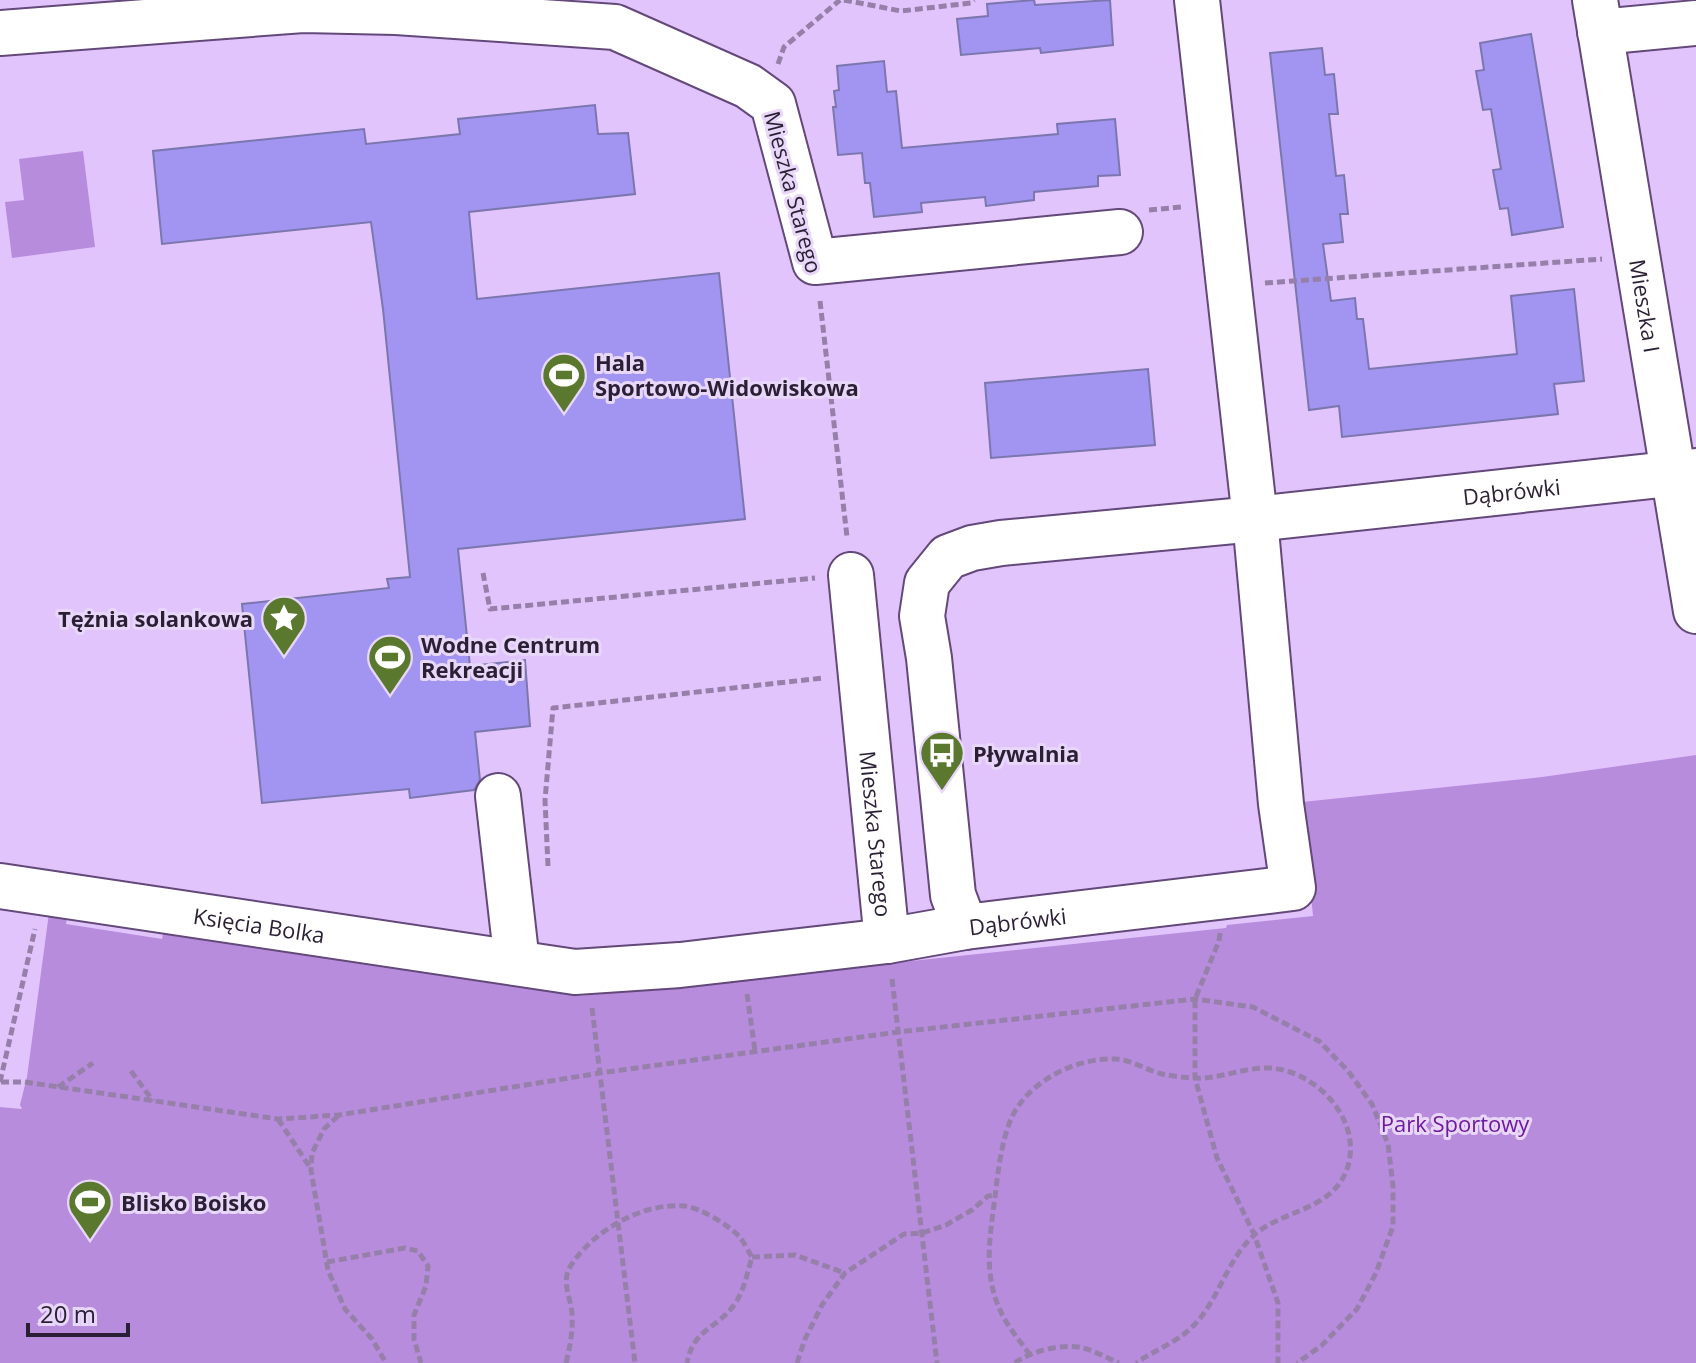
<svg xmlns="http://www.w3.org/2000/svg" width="1696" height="1363" viewBox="0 0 1696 1363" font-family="'Open Sans',sans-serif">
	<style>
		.green { fill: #b88cdd }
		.building { fill: #a195f1; stroke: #7c76ae; stroke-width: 2 }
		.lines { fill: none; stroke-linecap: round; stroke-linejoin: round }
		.minor-casing { stroke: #63487a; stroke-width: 48 }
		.path { stroke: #9680aa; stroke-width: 5; stroke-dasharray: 8 4; stroke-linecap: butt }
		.minor { stroke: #fff; stroke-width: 44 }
		.labels { text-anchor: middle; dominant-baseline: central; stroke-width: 6; stroke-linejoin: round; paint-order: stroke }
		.street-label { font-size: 22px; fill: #2a1f34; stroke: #e8d7f9 }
		.poi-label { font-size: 22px; font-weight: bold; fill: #2a1f34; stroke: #e8d7f9; text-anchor: start }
		.park-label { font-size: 22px; fill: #6e1b9f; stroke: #e8d7f9 }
	</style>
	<rect width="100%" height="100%" fill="#e2c4fd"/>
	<path class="green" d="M 83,151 L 95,247 L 12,258 L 5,202 L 24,200 L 19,159 Z
		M 1696,755 L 1696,1363 L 0,1363 L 0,1107 L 22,1109 L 20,1105 L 27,1077 L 49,913 L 68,913 L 66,924 L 162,939 L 164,928 L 189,936 L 557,993 L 578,993 L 579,996 L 1226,928 L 1227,925 L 1313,916 L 1302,802 L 1542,777 Z"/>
	<path class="building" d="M 1034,0 L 1035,5 L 1110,0 L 1113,45 L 1041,53 L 1040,48 L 961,55 L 957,19 L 988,16 L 987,4 Z
		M 1531,34 L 1563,227 L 1512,235 L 1508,208 L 1500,209 L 1493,170 L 1501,169 L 1491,109 L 1483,110 L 1476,71 L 1484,70 L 1480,43 Z
		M 1322,48 L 1325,75 L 1334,74 L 1338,114 L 1329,114 L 1336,176 L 1344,175 L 1348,214 L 1340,214 L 1343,242 L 1323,244 L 1331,301 L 1355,298 L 1357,319 L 1363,319 L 1369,369 L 1517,354 L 1511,296 L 1574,289 L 1584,381 L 1554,384 L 1558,414 L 1342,437 L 1339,406 L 1309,410 L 1270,53 Z
		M 884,61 L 887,92 L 896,91 L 902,148 L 1058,134 L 1057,124 L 1115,119 L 1120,175 L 1098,176 L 1098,186 L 1034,192 L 1034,200 L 986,206 L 985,197 L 921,203 L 922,212 L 874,217 L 870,183 L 865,183 L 862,153 L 838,155 L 833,107 L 836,107 L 834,91 L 839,90 L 837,66 Z
		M 595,105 L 598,134 L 628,133 L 635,194 L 469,212 L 477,299 L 719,273 L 745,519 L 458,549 L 470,666 L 525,660 L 530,726 L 475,732 L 480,780 L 474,790 L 410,798 L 409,789 L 262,803 L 242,604 L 389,588 L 387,579 L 410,577 L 383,309 L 371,222 L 162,244 L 153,151 L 364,129 L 366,144 L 460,134 L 458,119 Z
		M 1148,369 L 1155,445 L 991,458 L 985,383 Z"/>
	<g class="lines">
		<g class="minor-casing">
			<g id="minor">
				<path id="s1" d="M 1595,0 L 1696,611"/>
				<path d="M 1600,32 L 1696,23"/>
				<path d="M 0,33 L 303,10 L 396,12 L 615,27 L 748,86 L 773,104 L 815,262 L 1120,232"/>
				<path id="s2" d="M 851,575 L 887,941 L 965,927 L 1293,888 L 1281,804 L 1255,519 L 1197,0"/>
				<path d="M 498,796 L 517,963"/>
				<path id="s3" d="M 0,886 L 575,972 L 680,965 L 887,941"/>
				<path id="s4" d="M 965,927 L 953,895 L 929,658 L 922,616 L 927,583 L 948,557 L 972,548 L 1001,543 L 1255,519 L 1696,471"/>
			</g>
		</g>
		<path class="path" d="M 844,0 L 901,11 L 971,3 L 974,0
			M 778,64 L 784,47 L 840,0
			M 1149,210 L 1182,207
			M 1265,283 L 1602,259
			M 820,301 L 847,537
			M 483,573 L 490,609 L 815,578
			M 548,866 L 545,800 L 553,708 L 823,678
			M 1220,933 L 1219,941 L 1195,999 L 1195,1078 L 1217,1158 L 1254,1234 L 1278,1303 L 1278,1363
			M 892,979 L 937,1363
			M 747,994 L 755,1051
			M 592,1008 L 635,1363
			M 131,1071 L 153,1101
			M 0,1082 L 35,929
			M 1,1082 L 25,1082 L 278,1119 L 339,1115 L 600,1073 L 898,1032 L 1195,999 L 1253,1007 L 1319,1041 L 1348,1071 L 1372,1104 L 1388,1144 L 1393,1186 L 1393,1226 L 1376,1273 L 1357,1309 L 1321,1346 L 1297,1363
			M 58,1087 L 93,1063
			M 338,1116 L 324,1129 L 312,1153 L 311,1170 L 328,1270 L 345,1309 L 372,1339 L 386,1363
			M 278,1119 L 311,1169
			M 752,1257 L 795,1255 L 845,1273
			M 327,1262 L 405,1248 L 418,1251 L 428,1266 L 426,1286 L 414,1315 L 414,1339 L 421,1363
			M 1030,1355 C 1020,1341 1007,1326 1000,1310 C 983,1273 990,1235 995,1197 C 998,1172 1001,1143 1011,1119 C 1027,1082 1076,1057 1116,1059 C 1131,1060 1147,1070 1162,1074 C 1171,1076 1182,1077 1192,1078 C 1218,1080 1243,1067 1270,1068 C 1319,1071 1367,1125 1345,1174 C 1327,1212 1280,1210 1252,1237 C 1227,1261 1219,1298 1196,1323 C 1179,1342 1156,1349 1136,1363
			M 566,1363 C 570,1346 573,1332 572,1314 C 571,1298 561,1282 570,1267 C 592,1231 643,1202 685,1206 C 701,1208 728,1225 739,1236 C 744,1242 748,1251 752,1257 C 747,1274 744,1291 734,1305 C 717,1329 693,1329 687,1363
			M 797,1363 L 805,1339 L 822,1305 L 845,1273 L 904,1234 L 922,1233 L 946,1225 L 972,1210 L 988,1196 L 995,1195
			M 1015,1363 C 1030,1351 1064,1343 1083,1348 C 1095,1351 1107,1358 1119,1363"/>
		<use href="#minor" class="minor"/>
	</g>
	<defs>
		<g id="stadium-pin" transform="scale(2.3)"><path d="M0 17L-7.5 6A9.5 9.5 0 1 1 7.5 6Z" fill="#5a782e" stroke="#e8d7f9"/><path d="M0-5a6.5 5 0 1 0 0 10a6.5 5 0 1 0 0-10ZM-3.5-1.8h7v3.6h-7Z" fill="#fff"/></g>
		<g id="sight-pin" transform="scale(2.3)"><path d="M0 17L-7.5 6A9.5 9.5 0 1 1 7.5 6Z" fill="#5a782e" stroke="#e8d7f9"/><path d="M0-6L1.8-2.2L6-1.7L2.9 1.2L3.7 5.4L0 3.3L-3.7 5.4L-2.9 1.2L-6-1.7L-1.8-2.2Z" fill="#fff"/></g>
		<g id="bus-pin" transform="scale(2.3)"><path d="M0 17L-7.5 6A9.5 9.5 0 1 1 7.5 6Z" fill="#5a782e" stroke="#e8d7f9"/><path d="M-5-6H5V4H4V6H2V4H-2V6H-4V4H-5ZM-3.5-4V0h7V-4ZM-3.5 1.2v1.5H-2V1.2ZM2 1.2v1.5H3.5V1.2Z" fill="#fff"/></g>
	</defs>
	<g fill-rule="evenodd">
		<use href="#stadium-pin" x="564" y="375"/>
		<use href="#sight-pin" x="284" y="618"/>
		<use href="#stadium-pin" x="390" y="657"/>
		<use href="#bus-pin" x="942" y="753"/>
		<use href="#stadium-pin" x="90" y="1202"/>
	</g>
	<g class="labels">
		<g class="street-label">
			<text transform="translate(794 192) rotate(75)">Mieszka Starego</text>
			<text stroke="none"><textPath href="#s1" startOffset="310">Mieszka I</textPath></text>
			<text stroke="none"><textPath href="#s4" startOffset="950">Dąbrówki</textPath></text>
			<text stroke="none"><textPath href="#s2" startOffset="260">Mieszka Starego</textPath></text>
			<text stroke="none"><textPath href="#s2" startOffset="500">Dąbrówki</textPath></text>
			<text stroke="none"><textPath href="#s3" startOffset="262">Księcia Bolka</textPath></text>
		</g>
		<g class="poi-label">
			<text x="595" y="362">Hala<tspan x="595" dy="25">Sportowo-Widowiskowa</tspan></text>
			<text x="253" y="618" text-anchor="end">Tężnia solankowa</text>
			<text x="421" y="644">Wodne Centrum<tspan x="421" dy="25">Rekreacji</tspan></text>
			<text x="973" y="753">Pływalnia</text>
			<text x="121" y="1202">Blisko Boisko</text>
		</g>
		<g class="park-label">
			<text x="1455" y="1123">Park Sportowy</text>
		</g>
	</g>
	<path d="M28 1323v12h100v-12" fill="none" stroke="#2a1f34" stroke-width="4"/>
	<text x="40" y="1323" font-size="24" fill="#2a1f34" stroke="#e8d7f9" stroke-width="6" paint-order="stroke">20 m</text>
</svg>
